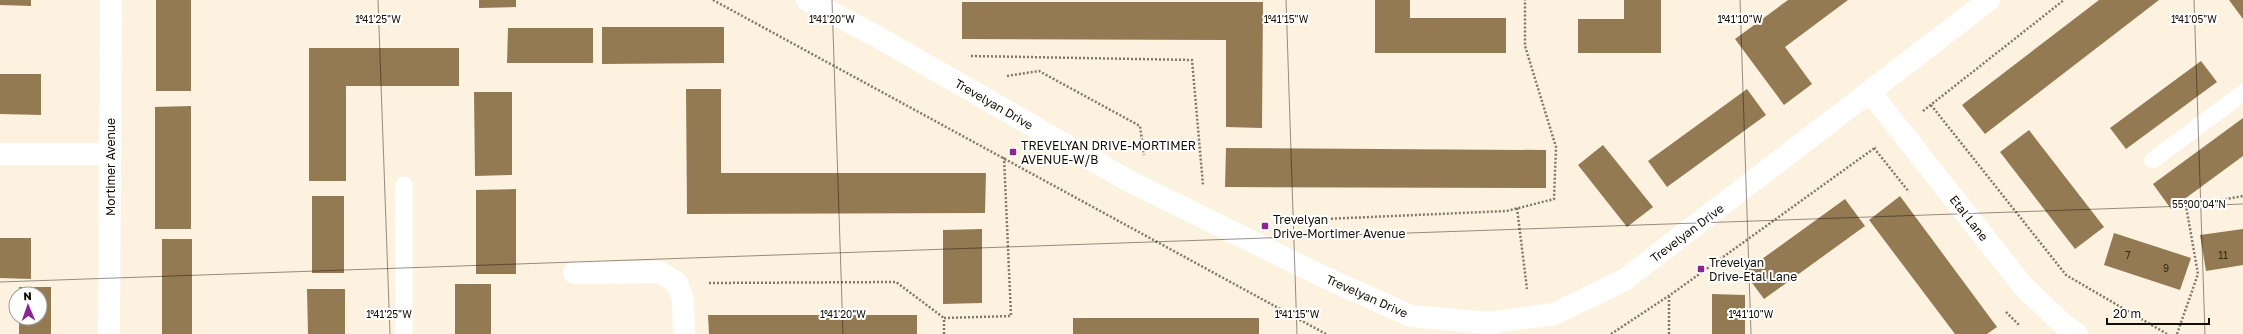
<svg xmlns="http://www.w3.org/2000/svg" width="2243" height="334" viewBox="0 0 2243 334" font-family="'Golos Text',sans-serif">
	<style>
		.building { fill: #937a53 }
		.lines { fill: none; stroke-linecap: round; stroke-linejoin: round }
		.path { stroke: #7f786b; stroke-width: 2.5; stroke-dasharray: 2 2; stroke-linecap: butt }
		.lane { stroke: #fff; stroke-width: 17 }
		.street { stroke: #fff; stroke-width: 22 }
		.secondary { stroke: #fff; stroke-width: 22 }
		.ticks { fill: none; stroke: #141008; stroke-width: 1; stroke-opacity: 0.45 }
		.poi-dot { fill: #882790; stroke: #fff; stroke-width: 1.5 }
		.labels { text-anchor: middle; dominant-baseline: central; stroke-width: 4; stroke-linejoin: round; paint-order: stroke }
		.number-label { font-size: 10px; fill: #342a1b }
		.street-label { font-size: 12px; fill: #141008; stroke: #fff }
		.poi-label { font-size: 12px; fill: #141008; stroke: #fff; text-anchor: start }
		.ticks-label { font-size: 10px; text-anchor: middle; fill: #141008; stroke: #fff; stroke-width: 4; stroke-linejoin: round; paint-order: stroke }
	</style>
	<rect width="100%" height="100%" fill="#fdf2e0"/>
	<path class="building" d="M 0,0 L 31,0 L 31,6 L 0,5 Z
		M 156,0 L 191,0 L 191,91 L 156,91 Z
		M 479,0 L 516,0 L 516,7 L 479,8 Z
		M 1375,0 L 1410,0 L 1410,18 L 1506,18 L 1506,53 L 1375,53 Z
		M 1624,0 L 1661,0 L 1661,53 L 1578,53 L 1578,19 L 1624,19 Z
		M 1788,0 L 1848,0 L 1785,47 L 1812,84 L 1784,105 L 1735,39 Z
		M 2099,0 L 2159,0 L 1985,134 L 1962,105 Z
		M 2229,0 L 2243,0 L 2243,19 Z
		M 962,2 L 1263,2 L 1262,128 L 1226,127 L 1226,40 L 962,39 Z
		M 602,27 L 724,27 L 724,63 L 602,64 Z
		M 508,28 L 593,28 L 593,63 L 507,63 Z
		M 309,48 L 459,48 L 459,86 L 346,86 L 346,181 L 309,181 Z
		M 2201,61 L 2217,82 L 2126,149 L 2110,128 Z
		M 0,74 L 41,74 L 41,115 L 0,114 Z
		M 686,89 L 721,89 L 721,173 L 986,173 L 985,213 L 687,214 Z
		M 1747,89 L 1766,115 L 1667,187 L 1648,161 Z
		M 474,92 L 512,92 L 512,175 L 475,176 Z
		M 191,106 L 191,229 L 155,229 L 155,107 Z
		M 2243,118 L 2243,156 L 2171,209 L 2153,184 Z
		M 2029,130 L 2104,227 L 2075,249 L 2000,152 Z
		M 1603,145 L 1653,207 L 1627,227 L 1578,165 Z
		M 1226,148 L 1546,150 L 1546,188 L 1225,187 Z
		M 516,189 L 516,274 L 476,274 L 476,190 Z
		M 312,196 L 344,196 L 344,273 L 312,273 Z
		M 1900,196 L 1997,327 L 1987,334 L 1955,334 L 1869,220 Z
		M 1845,199 L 1865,226 L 1764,299 L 1744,272 Z
		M 982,229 L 982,303 L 943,304 L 943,230 Z
		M 2243,229 L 2243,265 L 2206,271 L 2200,235 Z
		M 2114,233 L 2191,258 L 2180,290 L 2104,265 Z
		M 0,238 L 31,238 L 31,279 L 0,278 Z
		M 162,239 L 192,239 L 192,334 L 162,334 Z
		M 455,284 L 491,284 L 491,334 L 455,334 Z
		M 19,287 L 51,287 L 51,334 L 19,334 L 19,318 L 40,318 L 40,294 L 19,294 Z
		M 307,289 L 345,289 L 345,334 L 308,334 Z
		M 1712,294 L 1745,295 L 1745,334 L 1712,334 Z
		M 708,315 L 917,315 L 917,334 L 709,334 Z
		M 1073,318 L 1259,318 L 1259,334 L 1073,334 Z"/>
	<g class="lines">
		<path class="path" d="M 713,0 L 1326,334
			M 971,56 L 1192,60 L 1203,185
			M 1007,76 L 1039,71 L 1140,126 L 1144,155
			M 1931,105 L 2066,275 L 2167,334
			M 1923,111 L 2064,0
			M 1874,148 L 1909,192
			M 1517,208 L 1527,289
			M 1279,221 L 1507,211 L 1554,199 L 1556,147 L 1525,46 L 1525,0
			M 709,283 L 896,282 L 944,318
			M 2006,312 L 2019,325
			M 944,334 L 944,318 L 1011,316 L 1004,157
			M 1611,334 L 1673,293 L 1876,147
			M 1669,334 L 1669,296
			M 2177,334 L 2198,274 L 2186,206 L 2243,196"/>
		<path class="lane" d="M 2153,160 L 2243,93
			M 404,185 L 404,334"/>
		<path class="street" d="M 0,154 L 110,154
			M 574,273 L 660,272 L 677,283 L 683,300 L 684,334
			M 109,334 L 111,0"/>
		<path class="secondary" d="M 807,0 L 876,36 L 1127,180 L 1324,277 L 1411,316 L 1487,323 L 1554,314 L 1624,280 L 1989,0
			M 1870,92 L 2023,286 L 2065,326 L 2077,334"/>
	</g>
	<path class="ticks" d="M 378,0 L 390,334M 832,0 L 843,334M 1286,0 L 1297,334M 1740,0 L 1751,334M 2194,0 L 2205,334M 0,282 L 2243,204"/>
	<g class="poi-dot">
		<rect x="1009" y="148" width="8" height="8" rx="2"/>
		<rect x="1261" y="222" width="8" height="8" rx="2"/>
		<rect x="1697" y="265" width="8" height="8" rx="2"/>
	</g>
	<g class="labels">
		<g class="number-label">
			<text x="2128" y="255">7</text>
			<text x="2223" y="255">11</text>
			<text x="2166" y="268">9</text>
		</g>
		<g class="street-label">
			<text transform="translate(994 104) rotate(30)">Trevelyan Drive</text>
			<text transform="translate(110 167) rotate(-90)">Mortimer Avenue</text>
			<text transform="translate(1969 218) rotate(52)">Etal Lane</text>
			<text transform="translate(1687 233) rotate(-37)">Trevelyan Drive</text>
			<text transform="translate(1367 296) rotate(24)">Trevelyan Drive</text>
		</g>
		<g class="poi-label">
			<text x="1021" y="145">TREVELYAN DRIVE-MORTIMER<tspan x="1021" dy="14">AVENUE-W/B</tspan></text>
			<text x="1273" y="219">Trevelyan<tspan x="1273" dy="14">Drive-Mortimer Avenue</tspan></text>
			<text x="1709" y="262">Trevelyan<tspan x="1709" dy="14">Drive-Etal Lane</tspan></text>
		</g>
	</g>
	<g class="ticks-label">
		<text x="378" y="23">1°41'25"W</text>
		<text x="832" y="23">1°41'20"W</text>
		<text x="1286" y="23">1°41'15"W</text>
		<text x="1740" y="23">1°41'10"W</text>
		<text x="2194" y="23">1°41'05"W</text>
		<text x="2199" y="208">55°00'04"N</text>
		<text x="389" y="318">1°41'25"W</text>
		<text x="843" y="318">1°41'20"W</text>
		<text x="1297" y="318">1°41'15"W</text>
		<text x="1751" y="318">1°41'10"W</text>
	</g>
	<g transform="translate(28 306) rotate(358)"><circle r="19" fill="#ffffff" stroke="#a19f9c"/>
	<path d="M0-3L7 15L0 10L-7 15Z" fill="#882790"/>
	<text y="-6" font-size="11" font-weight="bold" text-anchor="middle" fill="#141008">N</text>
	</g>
	<path d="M2107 318v6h102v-6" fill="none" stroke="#141008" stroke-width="2"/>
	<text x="2113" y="318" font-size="12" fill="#141008" stroke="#ffffff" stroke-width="3" paint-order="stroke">20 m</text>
</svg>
